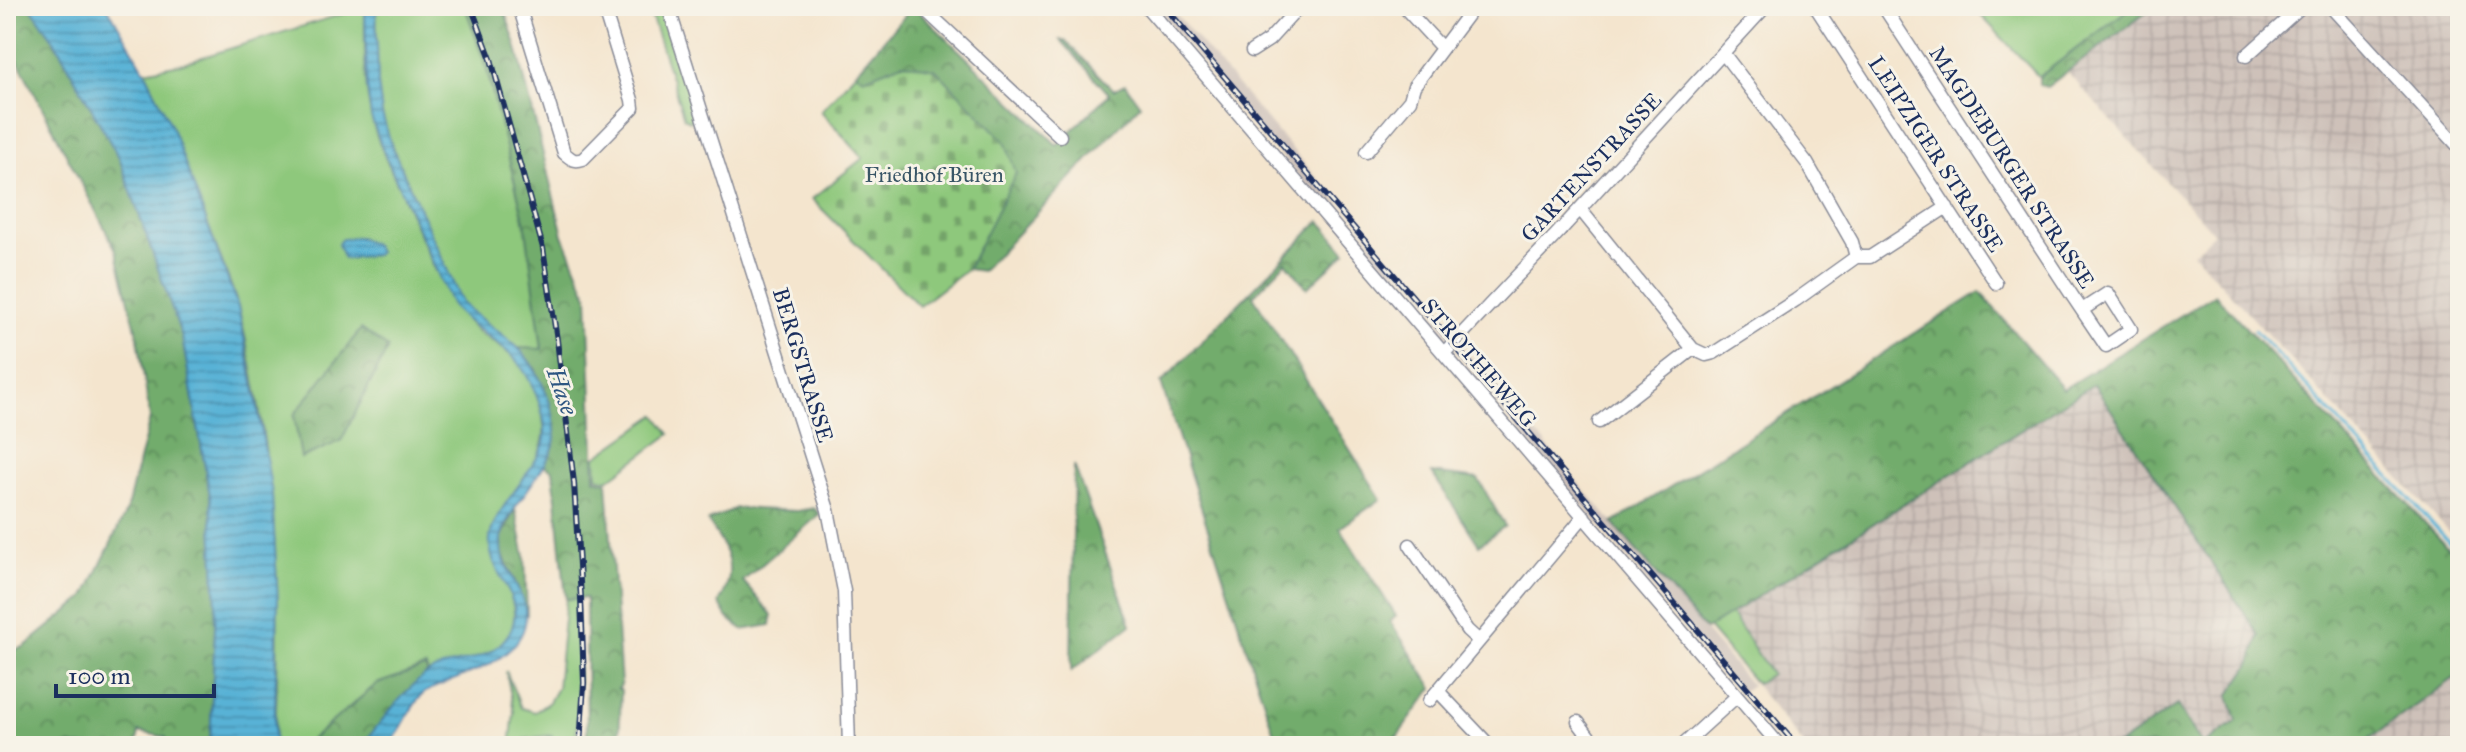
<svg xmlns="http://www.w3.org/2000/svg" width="2466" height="752" viewBox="0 0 2466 752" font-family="'IM FELL Great Primer',serif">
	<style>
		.industrial { fill: url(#industrial-grid) }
		.railway { fill: #cec1b9 }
		.green { fill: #8ec87c; stroke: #547c6d; stroke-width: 2 }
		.forest { fill: url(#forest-crowns); stroke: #466e65; stroke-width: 2 }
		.cemetery { fill: url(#cemetery-stones); stroke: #547c6d; stroke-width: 2 }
		.water { fill: url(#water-rules); stroke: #3a709a; stroke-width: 2 }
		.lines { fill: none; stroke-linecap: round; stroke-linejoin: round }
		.stream { stroke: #59b2d6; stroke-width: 3 }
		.minor-casing { stroke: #888a96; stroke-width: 15 }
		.minor { stroke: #fff; stroke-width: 12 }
		.rail-casing { stroke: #1b2f5e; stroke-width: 6 }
		.rail { stroke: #f7f3e8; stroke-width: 3; stroke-dasharray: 9; stroke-linecap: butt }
		.labels { text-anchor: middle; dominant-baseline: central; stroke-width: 6; stroke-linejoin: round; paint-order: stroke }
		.street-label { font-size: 22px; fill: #1b2f5e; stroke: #f7f3e8 }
		.park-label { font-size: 22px; fill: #385566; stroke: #f7f3e8 }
		.water-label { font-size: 24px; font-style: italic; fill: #2e5682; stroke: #f7f3e8 }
	</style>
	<defs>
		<pattern id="industrial-grid" width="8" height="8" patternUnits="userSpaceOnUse" patternTransform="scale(2)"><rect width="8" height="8" fill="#cec1b9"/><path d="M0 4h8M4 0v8" fill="none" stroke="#b0a6a1"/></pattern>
		<pattern id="forest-crowns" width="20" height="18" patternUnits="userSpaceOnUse" patternTransform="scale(2)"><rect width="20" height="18" fill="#72ac6c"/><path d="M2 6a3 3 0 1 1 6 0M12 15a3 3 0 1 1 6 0" fill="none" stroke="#5d8c5c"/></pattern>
		<pattern id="cemetery-stones" width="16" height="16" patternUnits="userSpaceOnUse" patternTransform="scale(2)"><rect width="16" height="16" fill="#8ec87c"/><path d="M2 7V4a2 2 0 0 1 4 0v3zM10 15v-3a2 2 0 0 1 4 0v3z" fill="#73a369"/></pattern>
		<pattern id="water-rules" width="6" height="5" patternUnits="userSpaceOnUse" patternTransform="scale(2)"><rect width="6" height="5" fill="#59b2d6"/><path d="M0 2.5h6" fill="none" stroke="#4991b1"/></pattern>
	</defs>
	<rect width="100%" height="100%" fill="#f7f3e8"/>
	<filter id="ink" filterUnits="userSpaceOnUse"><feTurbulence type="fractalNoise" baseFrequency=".0125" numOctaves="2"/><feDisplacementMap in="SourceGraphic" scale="16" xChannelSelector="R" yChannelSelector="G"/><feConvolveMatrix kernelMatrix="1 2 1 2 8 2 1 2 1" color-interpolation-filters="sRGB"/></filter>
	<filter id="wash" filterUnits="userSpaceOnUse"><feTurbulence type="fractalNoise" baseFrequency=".006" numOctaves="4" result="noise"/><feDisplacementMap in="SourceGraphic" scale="32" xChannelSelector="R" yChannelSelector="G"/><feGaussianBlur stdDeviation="1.8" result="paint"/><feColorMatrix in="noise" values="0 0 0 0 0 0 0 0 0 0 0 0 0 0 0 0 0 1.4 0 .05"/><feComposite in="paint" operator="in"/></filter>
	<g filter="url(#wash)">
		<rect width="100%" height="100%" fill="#f4e5ce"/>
		<path class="industrial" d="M 2155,6 L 2460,6 L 2460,544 L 2193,253 L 2214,233 L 2067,72 Z
			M 2094,384 L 2259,635 L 2251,663 L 2229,696 L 2237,721 L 2203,745 L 2177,706 L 2117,746 L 1805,746 L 1708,628 Z
			M 2460,674 L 2460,746 L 2359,746 Z"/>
		<path class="railway" d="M 1155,6 L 1169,6 L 1454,337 L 1445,341 L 1440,338 L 1327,210 Z
			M 1461,346 L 1613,523 L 1752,686 L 1744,691 L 1739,689 L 1475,379 L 1476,377 L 1457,354 Z"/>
		<path class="green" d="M 376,6 L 465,6 L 486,66 L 531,246 L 542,350 L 518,348 L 477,318 L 462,303 L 392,147 L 382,114 L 378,84 Z
			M 648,6 L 664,6 L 699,118 L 690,121 L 684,118 Z
			M 1972,6 L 2133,6 L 2039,77 Z
			M 365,7 C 365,42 363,80 371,115 C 377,143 391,169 402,194 C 421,238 438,285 469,323 C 478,335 495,342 507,352 C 528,368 542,401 544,426 C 548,467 493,503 490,539 C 489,555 499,571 506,585 C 537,650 475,658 428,673 L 426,667 L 377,684 L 309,742 L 308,746 L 274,746 C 284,600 274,452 239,310 C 232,284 221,260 212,235 C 191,180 171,125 145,71 L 180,64 Z
			M 656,415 L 670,434 L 608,480 L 597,477 L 596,457 Z
			M 577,598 L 579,683 L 576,746 L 535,746 L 553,735 L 525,739 L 525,746 L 510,746 L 514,712 L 506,671 L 521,708 L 535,712 L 549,702 L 557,688 L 566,599 Z
			M 1731,613 L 1771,674 L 1756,684 L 1708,628 Z"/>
		<path class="forest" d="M 6,6 L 30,6 L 54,40 L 120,160 L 182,337 L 211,501 L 216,605 L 210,746 L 165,746 L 166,737 L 139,732 L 136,746 L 6,746 L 6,652 L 24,647 L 85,597 L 126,512 L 150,418 L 138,337 L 116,250 L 6,38 Z
			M 465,6 L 503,6 L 517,48 L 563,235 L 588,296 L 595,479 L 607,482 L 621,685 L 618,689 L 621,690 L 619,746 L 587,746 L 586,598 L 566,599 L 553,470 L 544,465 L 554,445 L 547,396 L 535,368 L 518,348 L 542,349 L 526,228 L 486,66 Z
			M 913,6 L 1057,145 L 1109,94 L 1061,40 L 1065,40 L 1113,90 L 1125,84 L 1140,105 L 982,271 L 967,269 L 1016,173 L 903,63 L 864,78 L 855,73 Z
			M 2133,6 L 2155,6 L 2047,87 L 2039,85 L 2039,77 Z
			M 1320,221 L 1346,252 L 1307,288 L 1286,262 L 1253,296 L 1381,499 L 1340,528 L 1396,616 L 1390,621 L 1433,688 L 1390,746 L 1278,746 L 1161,383 Z
			M 1980,292 L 2063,389 L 2215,294 L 2460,561 L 2460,674 L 2359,746 L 2117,746 L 2177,705 L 2203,745 L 2237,721 L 2229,696 L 2251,663 L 2259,635 L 2094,384 L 1705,630 L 1613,523 Z
			M 361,329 L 388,348 L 341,441 L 301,458 L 294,415 Z
			M 1074,465 L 1131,625 L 1071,671 Z
			M 1432,473 L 1478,479 L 1505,526 L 1479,545 Z
			M 736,508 L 797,511 L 814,508 L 820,514 L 743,581 L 772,615 L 771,625 L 742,630 L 728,618 L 719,603 C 739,570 727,550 708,521 Z
			M 515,509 L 525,556 L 527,616 L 518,588 L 503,555 L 501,539 Z
			M 425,667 L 428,673 L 395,706 L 362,746 L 308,746 L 308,742 L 377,684 Z"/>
		<path class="cemetery" d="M 903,63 L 935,69 L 1005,141 L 1016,173 L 967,269 L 919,306 L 812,199 L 863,158 L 821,111 L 855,73 L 864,78 Z"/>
		<path class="water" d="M 30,6 L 107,6 L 145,71 L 171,125 L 238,307 L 256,397 L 272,493 L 278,600 L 274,746 L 210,746 L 216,605 L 211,501 L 182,337 L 120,160 L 54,40 Z
			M 376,6 L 378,84 L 382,114 L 392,147 L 462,303 C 480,321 502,332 519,349 C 539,370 560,414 554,444 C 552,455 543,467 537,476 C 527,492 503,520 501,539 C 497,571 541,601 520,637 C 503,664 470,673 443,684 C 436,687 427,690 422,695 C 408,710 402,731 389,746 L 362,746 C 376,727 408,686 427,674 C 450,659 483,665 504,640 C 536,602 486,576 490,538 C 492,519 515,491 526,475 C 532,465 541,454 544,443 C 550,417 529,371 510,354 C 492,337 472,327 453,308 L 383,150 L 371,117 L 367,87 L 365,7 Z
			M 357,237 L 373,244 L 378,252 L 375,255 L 346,259 L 343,257 L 338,244 L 342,239 Z"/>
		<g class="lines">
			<path class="stream" d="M 2255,330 L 2460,554"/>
		</g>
	</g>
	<g filter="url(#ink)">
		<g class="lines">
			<g class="minor-casing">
				<path id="minor" d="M 519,6 L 564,153 C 571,159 574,162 583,159 L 633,108 L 632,100 L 603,6
					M 668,6 L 828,510 L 844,591 L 849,746
					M 921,6 L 1060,136
					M 1146,6 L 1780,746
					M 1403,6 L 1442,48
					M 1815,6 L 1996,283
					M 1883,6 L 2073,297 L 2106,346 L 2131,329 L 2108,293 L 2082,310
					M 2330,6 L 2460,148
					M 1252,51 L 1269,40 L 1300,6
					M 1723,53 L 1807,163 L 1852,242 L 1856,257
					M 2246,56 L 2302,6
					M 1366,152 L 1410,100 L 1414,86 L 1474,6
					M 1580,209 L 1693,349 L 1706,355 L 1714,353 L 1796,300 L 1856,257 L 1870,257 L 1947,207
					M 1444,353 L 1555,236 L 1766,6
					M 1599,422 L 1693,349
					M 1410,545 L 1467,630 L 1479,641
					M 1438,691 L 1490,746
					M 1429,701 L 1584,516
					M 1578,722 L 1596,746
					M 1682,746 L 1737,696"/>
			</g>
			<use href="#minor" class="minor"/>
			<g class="rail-casing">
				<path id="rail" d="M 471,6 L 491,59 L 543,248 L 557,340 L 574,483 L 581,598 L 584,683 L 580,746
					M 1164,6 L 1797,746"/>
			</g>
			<use href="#rail" class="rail"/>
		</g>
	</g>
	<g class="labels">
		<g class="street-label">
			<text transform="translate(1936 154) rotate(57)">LEIPZIGER STRASSE</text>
			<text transform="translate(1591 167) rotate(-47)">GARTENSTRASSE</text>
			<text transform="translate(2012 167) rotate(57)">MAGDEBURGER STRASSE</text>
			<text transform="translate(1479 363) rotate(49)">STROTHEWEG</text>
			<text transform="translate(803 365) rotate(73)">BERGSTRASSE</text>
		</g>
		<g class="park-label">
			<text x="934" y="174">Friedhof Büren</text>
		</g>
		<g class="water-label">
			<text transform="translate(562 391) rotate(71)">Hase</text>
		</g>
	</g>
	<rect width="2466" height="752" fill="none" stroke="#f7f3e8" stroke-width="32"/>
	<path d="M56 684v12h158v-12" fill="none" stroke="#1b2f5e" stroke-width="4"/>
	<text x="68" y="684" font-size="24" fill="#1b2f5e" stroke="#f7f3e8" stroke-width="6" paint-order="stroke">100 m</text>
</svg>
